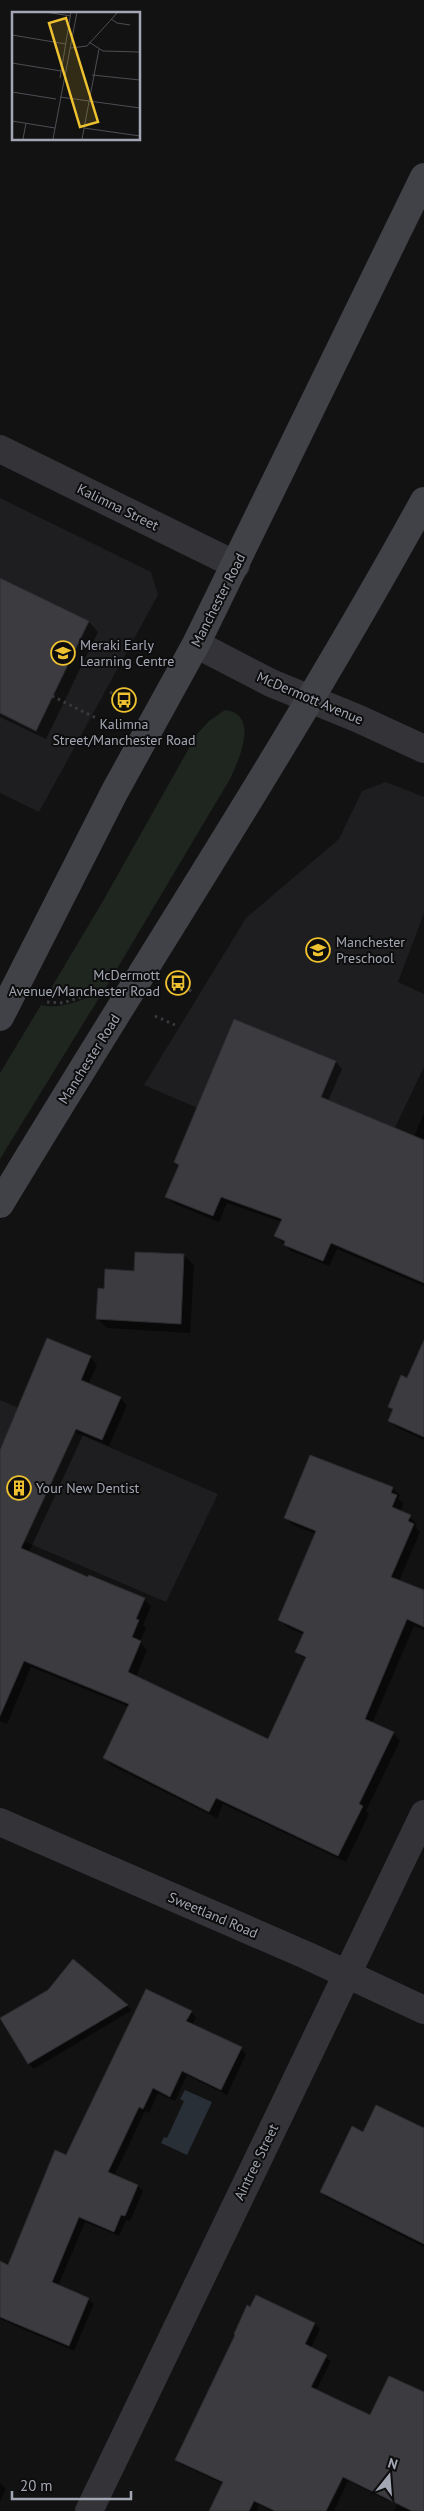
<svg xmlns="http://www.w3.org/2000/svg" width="424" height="2511" viewBox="0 0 424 2511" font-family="'PT Sans',sans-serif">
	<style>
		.built { fill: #1e1e20 }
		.green { fill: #1e261f }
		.water { fill: #282f36 }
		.shadow { fill: #0007 }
		.building { fill: #3c3c40; stroke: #2c2c2f }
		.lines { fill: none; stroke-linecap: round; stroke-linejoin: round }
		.path { stroke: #393a3f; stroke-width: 3; stroke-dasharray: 2.5 4; stroke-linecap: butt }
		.street { stroke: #333338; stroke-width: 28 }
		.secondary { stroke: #414248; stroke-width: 28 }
		.labels { text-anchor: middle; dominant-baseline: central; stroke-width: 4; stroke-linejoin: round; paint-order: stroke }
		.street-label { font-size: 14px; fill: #a3a7b3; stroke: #0d0d0e }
		.poi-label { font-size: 14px; fill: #a3a7b3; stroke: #0d0d0e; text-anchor: start }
		.inset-road { fill: none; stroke: #4c4e53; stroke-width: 1 }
		.view { fill: #edc130; fill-opacity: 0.15; stroke: #edc130; stroke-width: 2.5 }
		.inset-edge { fill: none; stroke: #a3a7b3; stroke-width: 2.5 }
	</style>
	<rect width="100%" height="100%" fill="#121213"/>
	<path class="built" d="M 0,498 L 151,572 L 158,595 L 39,812 L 0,793 Z
		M 386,782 L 424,797 L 424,913 L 398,982 L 424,994 L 424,1067 L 369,1182 L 144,1085 L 246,918 L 339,839 L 362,791 Z
		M 0,1400 L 218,1494 L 166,1602 L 0,1531 Z"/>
	<path class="green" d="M 225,710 C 260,714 239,760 230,779 L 105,989 C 84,987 67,997 47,995 L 103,901 L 197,734 L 209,721 Z
		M 90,997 L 99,998 L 0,1159 L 0,1073 L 41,1005 C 59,1009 72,1003 90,997 Z"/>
	<path class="water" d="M 185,2090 L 212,2102 L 187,2155 L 161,2143 L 164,2137 L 167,2138 L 184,2101 L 180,2099 Z"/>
	<path class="shadow" d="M 0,579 L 89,622 L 98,632 L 46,739 L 0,717 Z
		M 235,1021 L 336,1062 L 342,1069 L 328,1101 L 414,1137 L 424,1113 L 424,1286 L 337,1249 L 329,1266 L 291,1251 L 276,1236 L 282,1222 L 227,1203 L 219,1222 L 173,1203 L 166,1196 L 179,1166 L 175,1162 Z
		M 184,1255 L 194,1265 L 190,1333 L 107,1328 L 98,1319 L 105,1290 L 135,1272 Z
		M 424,1341 L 424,1440 L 396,1427 L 389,1420 L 394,1411 L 390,1407 L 408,1380 Z
		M 90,1357 L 97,1365 L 88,1385 L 120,1398 L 127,1405 L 109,1446 L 83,1435 L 29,1552 L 89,1579 L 144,1599 L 151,1606 L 143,1625 L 146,1628 L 140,1642 L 147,1650 L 136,1677 L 269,1740 L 306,1660 L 296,1652 L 304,1635 L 287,1627 L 280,1620 L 316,1534 L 293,1525 L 285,1518 L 392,1488 L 400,1495 L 398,1498 L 403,1504 L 400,1512 L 410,1517 L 417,1524 L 416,1527 L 420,1532 L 399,1581 L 424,1592 L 424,1630 L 414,1626 L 372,1724 L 393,1733 L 400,1741 L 366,1811 L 369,1814 L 346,1862 L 223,1804 L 217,1818 L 111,1765 L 104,1758 L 129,1707 L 31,1667 L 7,1724 L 0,1721 L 0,1447 L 2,1448 Z
		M 74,1961 L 132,2010 L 34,2069 L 29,2064 L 48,1991 Z
		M 191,2012 L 196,2017 L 192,2025 L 241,2049 L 246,2054 L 227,2095 L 187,2075 L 175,2101 L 158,2093 L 149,2113 L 145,2111 L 114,2176 L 138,2186 L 143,2191 L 130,2221 L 126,2220 L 119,2236 L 85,2222 L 58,2286 L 88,2299 L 94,2304 L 74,2351 L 0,2319 L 0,2263 L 8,2266 L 67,2156 Z
		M 424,2130 L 424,2247 L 326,2197 L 321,2192 L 364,2134 Z
		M 257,2296 L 315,2324 L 320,2329 L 311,2348 L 331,2361 L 316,2391 L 371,2417 L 424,2394 L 424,2426 L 388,2501 L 348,2481 L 334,2511 L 271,2511 L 259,2505 L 257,2511 L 213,2511 L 223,2484 L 182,2465 L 177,2460 Z
		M 409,2479 L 424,2486 L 424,2511 L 394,2511 Z
		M 0,2483 L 6,2489 L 0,2502 Z"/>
	<path class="building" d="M 0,578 L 89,621 L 36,731 L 0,713 Z
		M 234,1019 L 336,1061 L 321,1097 L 424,1140 L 424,1283 L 331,1243 L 323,1261 L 284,1245 L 285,1241 L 274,1236 L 282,1219 L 221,1197 L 213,1216 L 165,1197 L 179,1165 L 174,1162 Z
		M 135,1252 L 184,1254 L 181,1324 L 96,1319 L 98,1288 L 104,1289 L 105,1269 L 134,1271 Z
		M 47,1338 L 91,1356 L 81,1380 L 121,1397 L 102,1440 L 76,1429 L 21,1548 L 88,1577 L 89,1575 L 145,1598 L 136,1619 L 139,1620 L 132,1637 L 141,1641 L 128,1672 L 268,1739 L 306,1657 L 295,1652 L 304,1632 L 278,1620 L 316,1531 L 284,1518 L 310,1455 L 393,1487 L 391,1493 L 397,1495 L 392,1507 L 411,1515 L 408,1521 L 414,1524 L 391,1577 L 424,1590 L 424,1627 L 407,1619 L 365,1719 L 394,1732 L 359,1804 L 363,1806 L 338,1856 L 216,1798 L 209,1812 L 103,1758 L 129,1704 L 24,1661 L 0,1716 L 0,1450 Z
		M 424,1340 L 424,1437 L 388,1421 L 393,1409 L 388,1407 L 401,1375 L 407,1378 Z
		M 73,1959 L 128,2005 L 28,2064 L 0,2018 L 48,1990 Z
		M 146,1989 L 192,2011 L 186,2021 L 242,2047 L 221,2090 L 182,2071 L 170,2097 L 153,2088 L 143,2109 L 139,2107 L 108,2172 L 138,2185 L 125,2216 L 121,2215 L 114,2232 L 79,2217 L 52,2282 L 89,2298 L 69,2346 L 0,2317 L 0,2261 L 8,2265 L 55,2150 L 66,2155 Z
		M 376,2105 L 424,2128 L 424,2244 L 320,2192 L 352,2126 L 363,2132 Z
		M 256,2295 L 315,2323 L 305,2344 L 327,2355 L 311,2387 L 370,2415 L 389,2376 L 424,2392 L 424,2511 L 412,2511 L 343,2477 L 326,2511 L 275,2511 L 254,2501 L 249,2511 L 209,2511 L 223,2482 L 175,2460 L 235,2335 L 234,2334 L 247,2305 L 250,2307 Z"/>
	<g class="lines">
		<path class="path" d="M 110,692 L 124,700
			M 52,696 L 96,718
			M 178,983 L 194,993
			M 47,1002 L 63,1003 L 87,995
			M 155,1016 L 175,1025"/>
		<path class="street" d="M 0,449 L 236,565
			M 196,644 L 271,683 L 359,719 L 424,749
			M 0,1822 L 308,1956 L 424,2010
			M 89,2511 L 424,1814"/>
		<path class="secondary" d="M 0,1017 L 115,791 L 196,644 L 424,177
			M 0,1204 C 141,970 292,741 424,501"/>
	</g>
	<defs>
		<g id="school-ring" transform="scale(1.25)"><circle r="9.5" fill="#0d0d0e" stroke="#edc130" stroke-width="1.5"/><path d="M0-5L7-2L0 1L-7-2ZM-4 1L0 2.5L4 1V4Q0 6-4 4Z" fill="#edc130"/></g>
		<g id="bus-ring" transform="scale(1.25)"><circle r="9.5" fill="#0d0d0e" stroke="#edc130" stroke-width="1.5"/><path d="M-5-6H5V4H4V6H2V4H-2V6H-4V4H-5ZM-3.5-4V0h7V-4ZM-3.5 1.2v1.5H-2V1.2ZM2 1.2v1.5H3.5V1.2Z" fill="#edc130"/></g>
		<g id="building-ring" transform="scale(1.25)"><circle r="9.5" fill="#0d0d0e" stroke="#edc130" stroke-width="1.5"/><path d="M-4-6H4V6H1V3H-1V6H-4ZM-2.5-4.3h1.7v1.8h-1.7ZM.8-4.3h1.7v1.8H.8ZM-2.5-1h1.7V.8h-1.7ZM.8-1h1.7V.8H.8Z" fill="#edc130"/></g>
	</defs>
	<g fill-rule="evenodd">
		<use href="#school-ring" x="63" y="653"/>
		<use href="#bus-ring" x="124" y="700"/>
		<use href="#school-ring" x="318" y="950"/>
		<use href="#bus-ring" x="178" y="983"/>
		<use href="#building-ring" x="19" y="1488"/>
	</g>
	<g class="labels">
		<g class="street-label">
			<text transform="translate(118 507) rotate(26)">Kalimna Street</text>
			<text transform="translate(218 600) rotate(-63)">Manchester Road</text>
			<text transform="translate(310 698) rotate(23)">McDermott Avenue</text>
			<text transform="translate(89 1059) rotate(-58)">Manchester Road</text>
			<text transform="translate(213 1915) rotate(23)">Sweetland Road</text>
			<text transform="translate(256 2162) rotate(-64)">Aintree Street</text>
		</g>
		<g class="poi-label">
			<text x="80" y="645">Meraki Early<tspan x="80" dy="16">Learning Centre</tspan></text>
			<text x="124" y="724" text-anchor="middle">Kalimna<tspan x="124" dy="16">Street/Manchester Road</tspan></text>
			<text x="336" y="942">Manchester<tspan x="336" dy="16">Preschool</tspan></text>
			<text x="160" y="975" text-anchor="end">McDermott<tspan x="160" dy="16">Avenue/Manchester Road</tspan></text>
			<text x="36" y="1488">Your New Dentist</text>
		</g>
	</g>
	<g transform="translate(12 12)">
		<rect width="128" height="128" fill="#121213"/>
		<path class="inset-road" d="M 33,0 L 59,4M 99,7 L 105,11 L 118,13M 0,23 L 54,32M 77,30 L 91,39 L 128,40M 59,36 L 75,34 L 106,0M 0,51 L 49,59M 80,63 L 128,68M 48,66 L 59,0M 0,80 L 44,87M 48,85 L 128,96M 0,109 L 43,116M 72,116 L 128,124M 11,127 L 14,111M 41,127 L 65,0M 70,127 L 87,37"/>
		<path class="view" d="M 54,6 L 86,110 L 68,115 L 37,11 Z"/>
		<rect width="128" height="128" class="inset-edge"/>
	</g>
	<g transform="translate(389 2476) rotate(17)" stroke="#0d0d0e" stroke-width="4" paint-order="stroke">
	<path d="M0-4L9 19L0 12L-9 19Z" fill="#a3a7b3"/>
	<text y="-8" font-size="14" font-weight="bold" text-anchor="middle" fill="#a3a7b3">N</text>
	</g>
	<path d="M12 2491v8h119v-8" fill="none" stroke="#a3a7b3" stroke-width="2.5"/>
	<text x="20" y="2491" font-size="15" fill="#a3a7b3" stroke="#0d0d0e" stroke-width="4" paint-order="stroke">20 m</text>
</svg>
